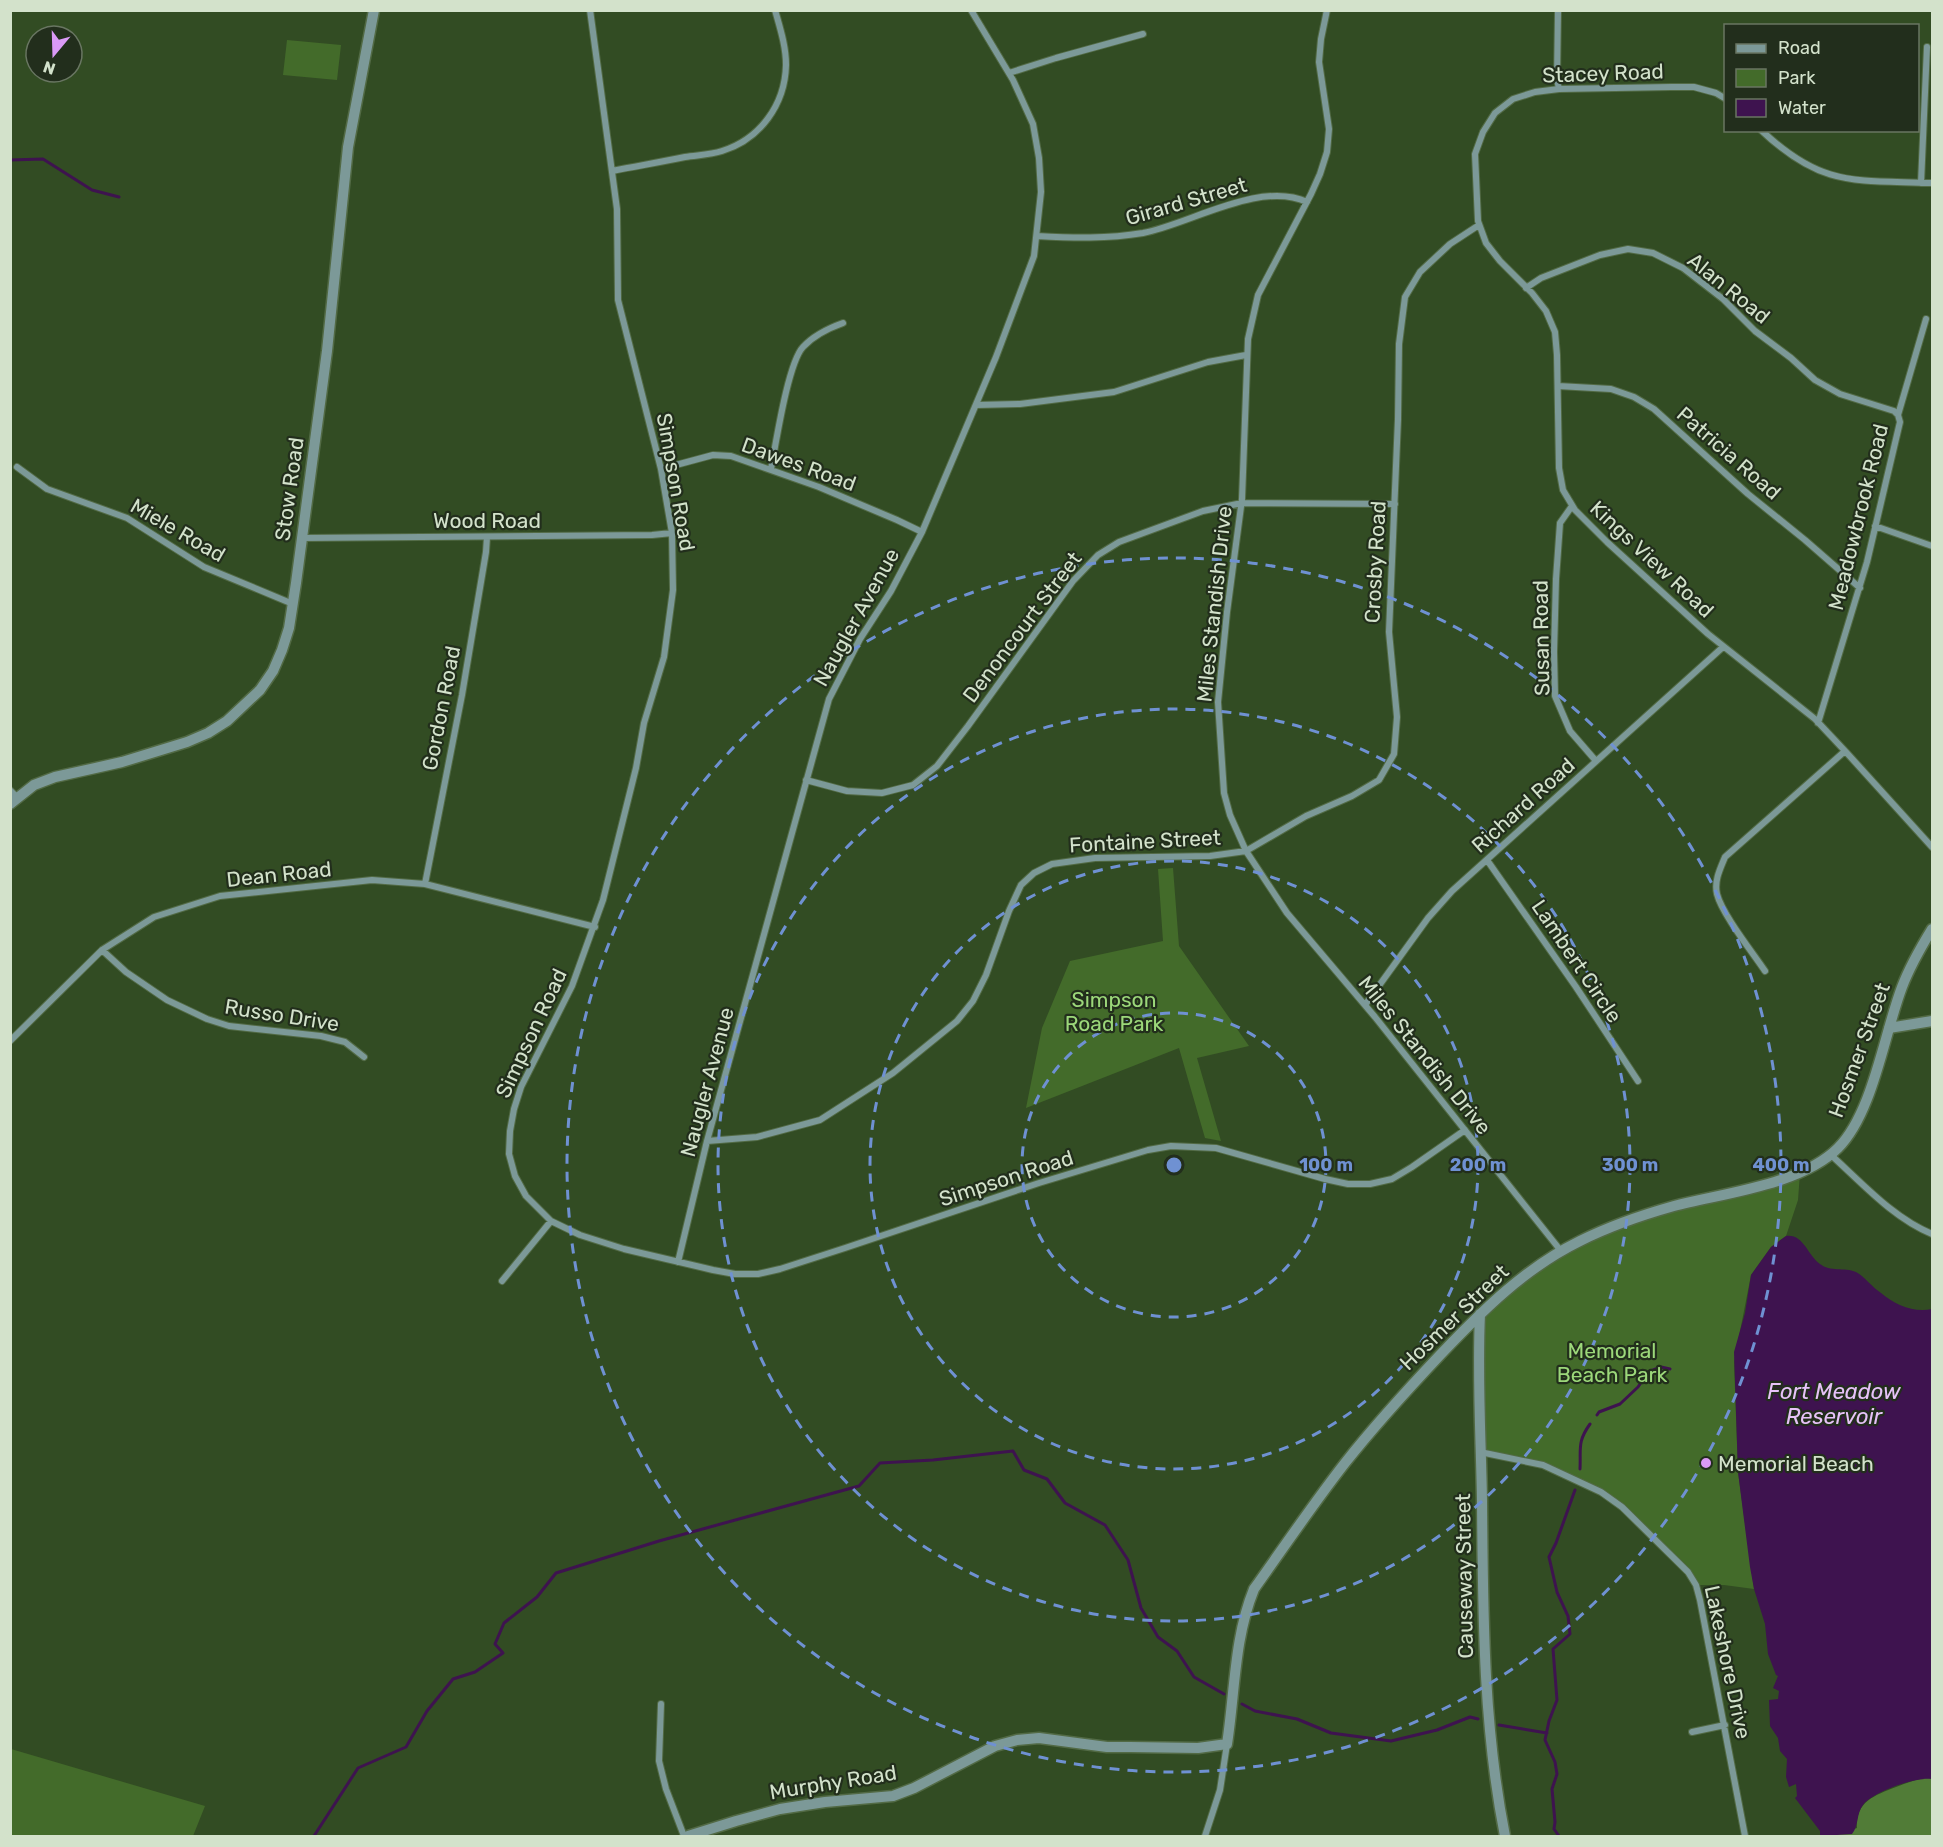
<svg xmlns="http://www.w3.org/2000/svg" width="1943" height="1847" viewBox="0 0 1943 1847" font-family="Rubik,sans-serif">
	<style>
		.green { fill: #436b2a }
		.forest { fill: #517c37 }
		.water { fill: #3e134f }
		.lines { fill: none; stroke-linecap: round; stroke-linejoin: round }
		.stream { stroke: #3e134f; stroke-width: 3 }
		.minor-casing { stroke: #526a45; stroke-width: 8 }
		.tertiary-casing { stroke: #526a45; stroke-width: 13 }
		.minor { stroke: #7c9998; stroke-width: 6 }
		.tertiary { stroke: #7c9998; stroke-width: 10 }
		.ring { fill: none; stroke: #6f91d2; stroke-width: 3; stroke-dasharray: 10 8 }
		.poi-dot { fill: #da9af6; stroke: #222e1c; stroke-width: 2 }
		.labels { text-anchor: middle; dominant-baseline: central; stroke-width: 4.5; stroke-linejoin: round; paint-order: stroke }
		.street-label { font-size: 21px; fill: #d3e2cb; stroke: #222e1c }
		.park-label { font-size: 21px; fill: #9cd87a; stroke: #222e1c }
		.poi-label { font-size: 21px; fill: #d3e2cb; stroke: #222e1c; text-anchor: start }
		.water-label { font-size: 22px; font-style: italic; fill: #e7c2f9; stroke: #222e1c }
		.centre { fill: #6f91d2; stroke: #222e1c; stroke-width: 3 }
		.ring-label { font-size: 18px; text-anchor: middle; font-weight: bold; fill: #6f91d2; stroke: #222e1c; stroke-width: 4.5; stroke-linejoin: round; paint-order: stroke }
	</style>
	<rect width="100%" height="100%" fill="#324c23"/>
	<path class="green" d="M 287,40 L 341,45 L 337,80 L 283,75 Z
		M 1173,868 L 1179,946 L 1249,1046 L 1197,1058 L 1221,1141 L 1205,1138 L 1179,1048 L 1026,1108 L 1042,1028 L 1070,961 L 1163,941 L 1158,869 Z
		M 1800,1173 L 1798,1200 L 1786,1236 L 1771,1247 L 1751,1275 L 1734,1362 L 1738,1472 L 1754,1589 L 1724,1585 L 1696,1585 L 1693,1579 L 1622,1507 L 1556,1470 L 1480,1452 L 1480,1314 L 1493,1301 L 1598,1233 Z
		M 10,1749 L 11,1749 L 205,1806 L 193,1836 L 11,1836 Z"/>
	<path class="forest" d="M 1928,1778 L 1932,1779 L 1932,1836 L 1834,1836 L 1857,1828 C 1855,1802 1875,1795 1896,1787 C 1907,1783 1915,1779 1928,1778 Z"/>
	<path class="water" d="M 1786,1236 C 1804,1234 1807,1255 1820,1264 C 1830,1272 1844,1267 1856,1272 C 1865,1277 1872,1287 1881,1293 C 1895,1305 1914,1313 1932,1309 L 1932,1779 C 1917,1776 1872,1792 1863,1805 C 1856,1814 1859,1826 1852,1834 L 1820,1836 L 1820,1831 L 1795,1798 L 1797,1796 L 1796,1784 L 1789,1787 L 1786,1777 L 1787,1759 L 1780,1751 L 1778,1738 L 1770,1726 L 1769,1700 L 1778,1699 L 1779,1691 L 1773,1688 L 1778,1676 L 1776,1675 L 1768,1654 L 1765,1624 L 1754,1589 L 1750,1567 L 1738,1472 L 1734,1352 L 1745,1313 L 1751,1275 L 1771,1247 Z"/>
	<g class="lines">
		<path class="stream" d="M 10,160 L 43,159 L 92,190 L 119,197
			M 1597,1415 L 1599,1412 L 1620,1404 L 1638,1387 L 1648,1372 L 1661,1367 L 1670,1369
			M 1580,1469 C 1581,1449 1577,1442 1590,1424
			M 1242,1704 L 1255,1711 L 1297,1719 L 1331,1733 L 1391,1741 L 1437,1730 L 1470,1717 L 1478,1719
			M 1499,1725 L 1547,1733
			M 314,1836 L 358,1768 L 406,1747 L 427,1711 L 453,1679 L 475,1672 L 503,1653 L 495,1644 L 504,1623 L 537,1597 L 556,1573 L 659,1541 L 859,1486 L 880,1463 L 933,1460 L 1013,1451 L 1024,1470 L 1047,1479 L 1065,1503 L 1105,1525 L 1128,1560 L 1141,1608 L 1158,1637 L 1177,1651 L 1194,1677 L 1224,1694
			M 1559,1836 L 1554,1829 L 1555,1822 L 1552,1789 L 1557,1774 L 1555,1762 L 1545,1740 L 1549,1721 L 1557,1700 L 1553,1649 L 1570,1634 L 1568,1616 L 1557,1592 L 1549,1557 L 1556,1543 L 1575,1490"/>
		<g class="minor-casing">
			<path id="minor" d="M 590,10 L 617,209 L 618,300 L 661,469 L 672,533 L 673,590 L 664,657 L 644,723 L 636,768 L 603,900 L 572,986 L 521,1087 L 514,1109 L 510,1131 L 509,1154 L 515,1176 L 526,1196 L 551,1221 L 580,1235 L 624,1249 L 713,1270 L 735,1274 L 758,1274 L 780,1269 L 845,1248 L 1039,1183 L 1148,1150 L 1171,1146 L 1216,1148 L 1325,1179 L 1348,1184 L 1370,1184 L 1392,1179 L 1412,1167 L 1465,1130
				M 1327,10 L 1321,39 L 1319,62 L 1329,129 L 1327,152 L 1320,174 L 1311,194 L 1258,295 L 1248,339 L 1242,499 L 1227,612 L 1218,702 L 1224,793 L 1230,815 L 1246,851 L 1287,913 L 1375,1017 L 1561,1251
				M 1558,10 L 1557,79 L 1559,89
				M 1009,73 L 1056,58 L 1143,34
				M 1726,99 L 1716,93 L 1694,87 L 1671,87 L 1559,89 L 1535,92 L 1513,99 L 1495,113 L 1483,132 L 1475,154 L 1478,221 L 1486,243 L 1500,261 L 1532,293 L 1546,311 L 1555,332 L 1557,355 L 1559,468 L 1563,490 L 1575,510 L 1607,542 L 1708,634 L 1815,719 L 1846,752 L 1932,847
				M 1761,130 C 1822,188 1855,180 1932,183
				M 612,171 C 637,166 661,162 685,157 C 697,155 710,155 722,151 C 760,139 785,105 786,65 C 786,46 780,28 775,10
				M 1921,183 L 1927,47
				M 1037,236 C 1073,238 1107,239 1143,233 C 1190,224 1260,180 1307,202
				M 1526,288 L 1541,278 L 1600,255 L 1628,249 L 1653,253 L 1683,268 L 1723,299 L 1755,331 L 1791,358 L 1815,380 L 1840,394 L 1894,411 L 1898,415
				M 1558,386 L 1611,389 L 1634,397 L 1654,409 L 1748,494 L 1805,540 L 1860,588
				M 976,405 L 1020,404 L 1114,392 L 1208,362 L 1246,355
				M 17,467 L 47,489 L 127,518 L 204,567 L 293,604
				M 661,469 L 713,455 L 731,456 L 819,487 L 897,520 L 922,532
				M 771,469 C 776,443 788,363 803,347 C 814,335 829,328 843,323
				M 1572,506 L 1560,523 L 1556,579 L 1554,652 L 1555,696 L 1570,731 L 1596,761
				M 1875,526 L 1932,546
				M 302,538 L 652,535 L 672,533
				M 1818,723 L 1867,562 L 1900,422 L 1898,415 L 1926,319
				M 806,780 L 847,791 L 882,793 L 913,785 L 937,766 L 968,726 L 1073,581 L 1098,555 L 1119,542 L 1203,511 L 1242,503 L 1395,504
				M 10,790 L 18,798
				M 1487,860 L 1576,987 L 1638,1081
				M 425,884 L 462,695 L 486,552 L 487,537
				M 102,950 L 126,972 L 167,1000 L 207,1019 L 229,1026 L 321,1036 L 345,1042 L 364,1057
				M 1765,971 C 1753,953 1722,914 1717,894 C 1714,881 1720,869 1725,857 L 1845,751
				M 1365,1005 L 1428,918 L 1452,891 L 1723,647
				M 10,1041 L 102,950 L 154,917 L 220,896 L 372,880 L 425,884 L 595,927
				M 707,1141 L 757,1137 L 820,1120 L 893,1073 L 957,1021 L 973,1001 L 986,975 L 1009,911 L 1021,885 L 1034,873 L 1052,864 L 1095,858 L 1210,856 L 1246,851 L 1306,816 L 1352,796 L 1379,780 L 1394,754 L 1397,717 L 1389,632 L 1398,419 L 1399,344 L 1405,297 L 1420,272 L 1450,244 L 1479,225
				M 1831,1155 C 1862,1183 1893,1218 1932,1234
				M 678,1262 L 707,1141 L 829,699 L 860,639 L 891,591 L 922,532 L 996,357 L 1034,256 L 1041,192 L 1039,158 L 1033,124 L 1013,80 L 971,10
				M 502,1281 L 551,1221
				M 1480,1452 L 1543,1465 L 1601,1492 L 1622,1507 L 1688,1572 L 1696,1585 L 1700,1600 L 1745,1836
				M 661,1704 L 659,1761 L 666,1789 L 684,1836
				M 1692,1732 L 1725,1725
				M 1205,1836 L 1220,1790 L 1227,1744"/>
		</g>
		<g class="tertiary-casing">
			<path id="tertiary" d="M 10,804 L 34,785 L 55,777 L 122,762 L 187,742 L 208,733 L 227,721 L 260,690 L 273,671 L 282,650 L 289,628 L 296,583 L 327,351 L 348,147 L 374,10
				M 1889,1028 L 1932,1021
				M 1480,1314 C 1477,1377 1481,1439 1482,1501 C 1483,1613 1483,1726 1505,1836
				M 688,1836 L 736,1821 L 780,1809 L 825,1802 L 893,1796 L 914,1788 L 995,1746 L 1017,1740 L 1039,1738 L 1107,1747 L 1130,1747 L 1198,1748 L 1227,1744 C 1235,1692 1234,1638 1254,1589 C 1284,1547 1313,1504 1345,1463 C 1375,1425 1408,1389 1441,1354 C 1483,1310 1525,1268 1580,1241 C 1610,1226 1642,1215 1674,1206 C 1724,1193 1801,1185 1838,1148 C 1873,1113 1884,1034 1902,987 C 1910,966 1921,947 1932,929"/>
		</g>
		<use href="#minor" class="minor"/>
		<use href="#tertiary" class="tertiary"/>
	</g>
	<g class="ring">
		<circle cx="1174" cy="1165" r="152"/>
		<circle cx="1174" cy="1165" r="304"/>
		<circle cx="1174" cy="1165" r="456"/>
		<circle cx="1174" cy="1165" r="607"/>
	</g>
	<circle class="poi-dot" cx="1706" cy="1463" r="6"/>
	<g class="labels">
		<g class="street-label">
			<text transform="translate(1603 73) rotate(-2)">Stacey Road</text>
			<text transform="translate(1186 201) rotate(-16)">Girard Street</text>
			<text transform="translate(1729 288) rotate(39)">Alan Road</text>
			<text transform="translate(1729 453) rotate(41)">Patricia Road</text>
			<text transform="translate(799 464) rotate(20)">Dawes Road</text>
			<text transform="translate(676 482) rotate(80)">Simpson Road</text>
			<text transform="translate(289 489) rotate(-82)">Stow Road</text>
			<text transform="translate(1858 517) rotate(-76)">Meadowbrook Road</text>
			<text x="487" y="520">Wood Road</text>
			<text transform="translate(178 530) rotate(30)">Miele Road</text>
			<text transform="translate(1652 559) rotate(43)">Kings View Road</text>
			<text transform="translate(1375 562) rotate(-87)">Crosby Road</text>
			<text transform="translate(1214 604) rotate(-84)">Miles Standish Drive</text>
			<text transform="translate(856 617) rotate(-61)">Naugler Avenue</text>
			<text transform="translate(1022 627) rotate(-53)">Denoncourt Street</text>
			<text transform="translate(1541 638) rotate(-91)">Susan Road</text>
			<text transform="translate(441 708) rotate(-79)">Gordon Road</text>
			<text transform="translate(1523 805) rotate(-42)">Richard Road</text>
			<text transform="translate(1145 841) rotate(-3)">Fontaine Street</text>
			<text transform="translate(279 874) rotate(-6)">Dean Road</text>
			<text transform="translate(1577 961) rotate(56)">Lambert Circle</text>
			<text transform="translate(282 1015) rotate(9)">Russo Drive</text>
			<text transform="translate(531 1033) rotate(-65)">Simpson Road</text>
			<text transform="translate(1859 1050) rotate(-70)">Hosmer Street</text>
			<text transform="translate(1425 1055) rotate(51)">Miles Standish Drive</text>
			<text transform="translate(707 1082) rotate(-75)">Naugler Avenue</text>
			<text transform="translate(1006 1178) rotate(-18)">Simpson Road</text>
			<text transform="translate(1454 1317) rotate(-44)">Hosmer Street</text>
			<text transform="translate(1464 1576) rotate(-91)">Causeway Street</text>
			<text transform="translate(1728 1662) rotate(78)">Lakeshore Drive</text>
			<text transform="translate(833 1782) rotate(-9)">Murphy Road</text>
		</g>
		<g class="park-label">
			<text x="1114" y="999">Simpson<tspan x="1114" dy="24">Road Park</tspan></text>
			<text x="1612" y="1350">Memorial<tspan x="1612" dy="24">Beach Park</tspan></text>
		</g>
		<g class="poi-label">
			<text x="1718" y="1463">Memorial Beach</text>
		</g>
		<g class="water-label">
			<text x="1834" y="1391">Fort Meadow<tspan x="1834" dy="25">Reservoir</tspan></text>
		</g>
	</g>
	<circle cx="1174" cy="1165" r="9" class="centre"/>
	<g class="ring-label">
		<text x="1326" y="1171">100 m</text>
		<text x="1478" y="1171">200 m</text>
		<text x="1630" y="1171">300 m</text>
		<text x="1781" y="1171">400 m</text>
	</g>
	<rect width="1943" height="1847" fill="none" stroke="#d3e2cb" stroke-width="24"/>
	<rect x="1724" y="24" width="195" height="108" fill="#222e1c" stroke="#697662" stroke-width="1.5"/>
	<rect x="1736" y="44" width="30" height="9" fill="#7c9998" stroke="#697662" stroke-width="1.5"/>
	<text x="1778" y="54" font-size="18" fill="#d3e2cb">Road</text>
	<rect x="1736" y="69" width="30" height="18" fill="#436b2a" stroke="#697662" stroke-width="1.5"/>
	<text x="1778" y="84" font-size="18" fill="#d3e2cb">Park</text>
	<rect x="1736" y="99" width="30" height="18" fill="#3e134f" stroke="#697662" stroke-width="1.5"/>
	<text x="1778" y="114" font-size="18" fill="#d3e2cb">Water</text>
	<g transform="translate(54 54) rotate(199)"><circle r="28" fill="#222e1c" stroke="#697662" stroke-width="1.5"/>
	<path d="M0-4.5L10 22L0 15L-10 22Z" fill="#da9af6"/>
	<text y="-9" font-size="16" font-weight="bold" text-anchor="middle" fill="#d3e2cb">N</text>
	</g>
</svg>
